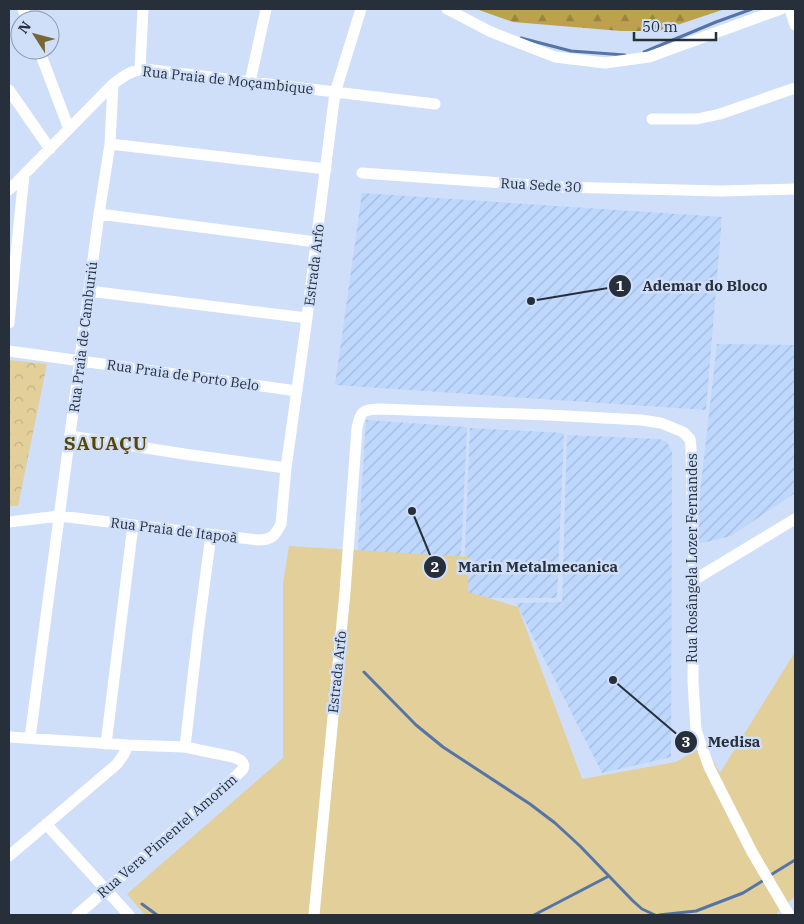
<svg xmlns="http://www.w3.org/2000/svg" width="804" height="924" viewBox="0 0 804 924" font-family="'IBM Plex Serif',serif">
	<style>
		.industrial { fill: url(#industrial-furrows) }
		.grass { fill: #e2cf9a }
		.forest { fill: url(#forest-firs) }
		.park { fill: url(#park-crowns) }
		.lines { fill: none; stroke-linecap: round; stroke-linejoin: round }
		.stream { stroke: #5575a7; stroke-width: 3 }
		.minor { stroke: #fff; stroke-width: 11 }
		.labels { text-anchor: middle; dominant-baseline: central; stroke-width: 5; stroke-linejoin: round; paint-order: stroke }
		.street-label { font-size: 14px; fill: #272f3b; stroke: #cfdff9 }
		.district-label { font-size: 19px; font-weight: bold; letter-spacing: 1px; fill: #584604; stroke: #cfdff9 }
		.leader { fill: none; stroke: #272f3b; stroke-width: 2 }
		.callout-dot { fill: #272f3b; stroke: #cfdff9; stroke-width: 2 }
		.mark-label { font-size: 15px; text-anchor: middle; font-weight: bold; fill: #fff }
		.callout-label { font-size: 15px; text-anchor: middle; font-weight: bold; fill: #272f3b; stroke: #cfdff9; stroke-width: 5; stroke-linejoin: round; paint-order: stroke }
	</style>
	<defs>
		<pattern id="industrial-furrows" width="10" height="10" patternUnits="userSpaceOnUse" patternTransform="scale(1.25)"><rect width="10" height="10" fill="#bed7fd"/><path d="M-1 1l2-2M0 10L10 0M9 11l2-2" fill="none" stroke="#a3b9da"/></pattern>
		<pattern id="forest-firs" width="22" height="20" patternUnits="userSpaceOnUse" patternTransform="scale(1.25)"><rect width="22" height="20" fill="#bea14d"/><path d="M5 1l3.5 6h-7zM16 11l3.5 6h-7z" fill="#9a8441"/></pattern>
		<pattern id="park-crowns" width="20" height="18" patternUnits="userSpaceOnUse" patternTransform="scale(1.25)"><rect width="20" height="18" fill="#e2cf9a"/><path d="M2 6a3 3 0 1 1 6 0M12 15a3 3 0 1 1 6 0" fill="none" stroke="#c2b286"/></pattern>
	</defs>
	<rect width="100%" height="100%" fill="#cfdff9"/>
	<path class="industrial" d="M 362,193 L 722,217 L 706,410 L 335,385 Z
		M 717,344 L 795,345 L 795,493 L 731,536 L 694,545 Z
		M 366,420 L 467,427 L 459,598 L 355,595 Z
		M 470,428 L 564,433 L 557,598 L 463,598 Z
		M 567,435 L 659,439 L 667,442 L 672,452 L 671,757 L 602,773 L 516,603 L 562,602 Z"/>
	<path class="grass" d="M 289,546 L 469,557 L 468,592 L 518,607 L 582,779 L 676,762 L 704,745 L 720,773 L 795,652 L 795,897 L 792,899 L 775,915 L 145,915 L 127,894 L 283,758 L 283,583 Z"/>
	<path class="forest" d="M 476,9 L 725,9 L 659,31 L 621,31 L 513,22 Z"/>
	<path class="park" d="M 9,360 L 47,364 L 18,506 L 9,506 Z"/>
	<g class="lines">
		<path class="stream" d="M 521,38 L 571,51 L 625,55
			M 644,52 L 716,22 L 752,9
			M 364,672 L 416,725 L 443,747 L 530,804 L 555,823 L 580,846 L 633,901 L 642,909 L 655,915
			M 769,876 L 795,860
			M 142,904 L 157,915
			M 534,915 L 609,876
			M 659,915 L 696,911 L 743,893 L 764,880"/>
		<path class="minor" d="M 23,9 L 27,20
			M 447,9 L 491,32 L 555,57 L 605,63 L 649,57 L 781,9
			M 790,9 L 795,25
			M 39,50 L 69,129
			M 140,69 L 143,9
			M 250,82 L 266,9
			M 9,90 L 50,149
			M 652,119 L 697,119 L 720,114 L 795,88
			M 110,144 L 326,169
			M 362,173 L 561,187 L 721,191 L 795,189
			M 9,190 L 113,84 C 124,76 130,71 144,69 L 435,104
			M 99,214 L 316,242
			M 89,291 L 307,318
			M 9,323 L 24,175
			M 9,351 L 297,391
			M 70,436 L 184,454 L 286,468
			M 9,522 L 59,516 L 258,540 C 271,540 275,536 281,524 L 286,468 L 307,318 L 316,242 L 335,93 L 361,9
			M 694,580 L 795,519
			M 9,737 L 128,745 L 185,747 L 233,757 C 239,759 246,762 243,769 L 231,781 L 77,915
			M 30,738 L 99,214 L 110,144 L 113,84
			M 106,744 L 133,525
			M 185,747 L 198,633 L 211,535
			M 46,824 L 129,915
			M 9,856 L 117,764 L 124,754 L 128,745
			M 314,915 L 345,592 L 357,428 C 361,411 361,410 380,409 L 548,415 L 641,420 L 661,423 L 683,432 L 690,439 L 691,448 L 694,580 L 693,681 L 696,730 L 709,767 L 752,852 L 789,915"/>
	</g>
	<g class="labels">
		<g class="street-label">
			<text transform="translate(228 80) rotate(6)">Rua Praia de Moçambique</text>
			<text transform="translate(541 185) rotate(3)">Rua Sede 30</text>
			<text transform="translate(314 265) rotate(-83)">Estrada Arfo</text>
			<text transform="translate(83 337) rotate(-83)">Rua Praia de Camburiú</text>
			<text transform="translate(183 375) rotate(8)">Rua Praia de Porto Belo</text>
			<text transform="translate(174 530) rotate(7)">Rua Praia de Itapoã</text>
			<text transform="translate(692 558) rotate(-90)">Rua Rosângela Lozer Fernandes</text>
			<text transform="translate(337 672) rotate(-84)">Estrada Arfo</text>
			<text transform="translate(167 836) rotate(-41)">Rua Vera Pimentel Amorim</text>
		</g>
		<g class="district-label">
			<text x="106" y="443">SAUAÇU</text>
		</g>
	</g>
	<path class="leader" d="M531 301L620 286M412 511L435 567M613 680L686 742"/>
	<g class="callout-dot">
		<circle cx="531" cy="301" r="5"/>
		<circle cx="412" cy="511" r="5"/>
		<circle cx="613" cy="680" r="5"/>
		<circle cx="620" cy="286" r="12"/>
		<circle cx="435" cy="567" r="12"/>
		<circle cx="686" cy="742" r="12"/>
	</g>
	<g class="mark-label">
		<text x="620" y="291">1</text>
		<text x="435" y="572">2</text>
		<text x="686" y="747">3</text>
	</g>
	<g class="callout-label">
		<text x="705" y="291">Ademar do Bloco</text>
		<text x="538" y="572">Marin Metalmecanica</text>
		<text x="734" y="747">Medisa</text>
	</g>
	<rect width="804" height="924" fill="none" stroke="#272f3b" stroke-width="20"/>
	<g transform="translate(35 35) rotate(306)"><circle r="24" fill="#cfdff9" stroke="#8c99ad"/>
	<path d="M0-4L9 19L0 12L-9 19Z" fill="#786735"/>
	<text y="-8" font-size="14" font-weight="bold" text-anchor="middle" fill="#272f3b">N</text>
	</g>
	<path d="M634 32v8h82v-8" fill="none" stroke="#272f3b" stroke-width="2.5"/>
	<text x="642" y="32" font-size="15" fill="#272f3b" stroke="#cfdff9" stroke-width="4" paint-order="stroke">50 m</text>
</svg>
